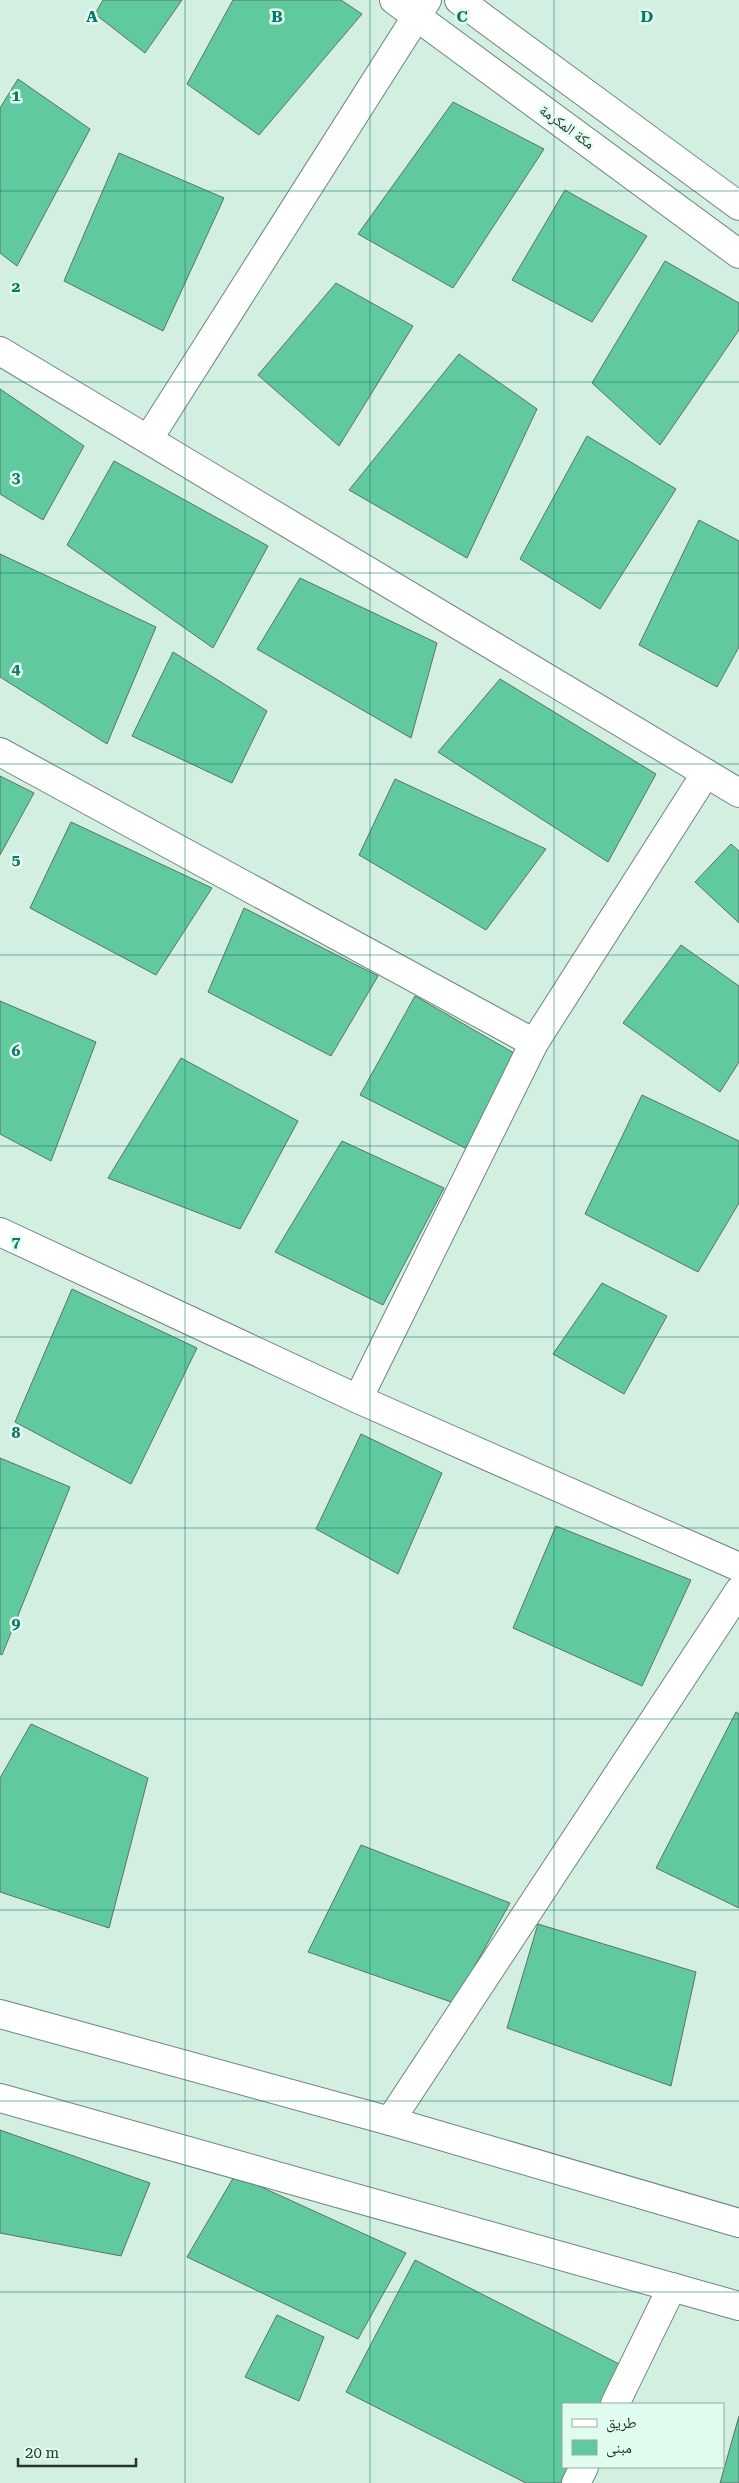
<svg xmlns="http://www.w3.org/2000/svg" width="739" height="2483" viewBox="0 0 739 2483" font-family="'Roboto Serif','Noto Naskh Arabic',serif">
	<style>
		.building { fill: #61c99e; stroke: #5b7368 }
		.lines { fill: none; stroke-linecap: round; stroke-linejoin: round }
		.street-casing { stroke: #6d867a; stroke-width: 30 }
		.primary-casing { stroke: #6d867a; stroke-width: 30 }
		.street { stroke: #fff; stroke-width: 28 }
		.primary { stroke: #fff; stroke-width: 28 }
		.grid { fill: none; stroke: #0f766e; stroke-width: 1; stroke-opacity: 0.55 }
		.labels { text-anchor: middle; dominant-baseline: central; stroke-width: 5; stroke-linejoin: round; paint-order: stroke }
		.street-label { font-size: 15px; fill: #28332d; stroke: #e0fcee }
		.grid-label { font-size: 16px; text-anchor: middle; font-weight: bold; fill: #0f766e; stroke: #e0fcee; stroke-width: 5; stroke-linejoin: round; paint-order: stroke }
	</style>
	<rect width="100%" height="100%" fill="#d3efe1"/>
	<path class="building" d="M 103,0 L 182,0 L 145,53 L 95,14 Z
		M 233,0 L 341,0 L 362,14 L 259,135 L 187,84 Z
		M 18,79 L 90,129 L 17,266 L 0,253 L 0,108 Z
		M 453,102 L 544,149 L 453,288 L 358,234 Z
		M 119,153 L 224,198 L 163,331 L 64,281 Z
		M 565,190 L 647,236 L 592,322 L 512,280 Z
		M 665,261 L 739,303 L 739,330 L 660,445 L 592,383 Z
		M 336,283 L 413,326 L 339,446 L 258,375 Z
		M 459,354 L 537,409 L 467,558 L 349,490 Z
		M 0,389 L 84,446 L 43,520 L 0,494 Z
		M 587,436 L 676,489 L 600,609 L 520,559 Z
		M 114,461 L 268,546 L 213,648 L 67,545 Z
		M 699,520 L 739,541 L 739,647 L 717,687 L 639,645 Z
		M 0,554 L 156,627 L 107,744 L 0,677 Z
		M 300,578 L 437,643 L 411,738 L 257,649 Z
		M 173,652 L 267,711 L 232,783 L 132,736 Z
		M 500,679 L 656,774 L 608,862 L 438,752 Z
		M 0,776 L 34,793 L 0,855 Z
		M 395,779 L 546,849 L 486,930 L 359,855 Z
		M 71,822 L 212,888 L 156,975 L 30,908 Z
		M 731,844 L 739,851 L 739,923 L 695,882 Z
		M 244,908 L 378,976 L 331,1056 L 208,992 Z
		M 681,945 L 739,986 L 739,1062 L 720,1092 L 623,1023 Z
		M 415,996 L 514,1053 L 467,1149 L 360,1095 Z
		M 0,1001 L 96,1042 L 51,1161 L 0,1134 Z
		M 181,1058 L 298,1121 L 240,1229 L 108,1178 Z
		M 642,1095 L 739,1141 L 739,1203 L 698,1272 L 585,1214 Z
		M 342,1141 L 444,1188 L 383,1305 L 275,1252 Z
		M 602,1283 L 667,1316 L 624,1394 L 553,1354 Z
		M 72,1289 L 197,1348 L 131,1484 L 15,1422 Z
		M 361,1434 L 442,1473 L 398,1574 L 316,1529 Z
		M 0,1458 L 70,1487 L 2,1655 L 0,1654 Z
		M 556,1526 L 691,1580 L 642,1686 L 513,1628 Z
		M 736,1712 L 739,1714 L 739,1908 L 656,1868 Z
		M 31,1724 L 148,1778 L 109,1928 L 0,1892 L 0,1778 Z
		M 361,1845 L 510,1903 L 454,2003 L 308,1952 Z
		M 538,1924 L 696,1972 L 671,2086 L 507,2028 Z
		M 0,2130 L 150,2183 L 121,2256 L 0,2233 Z
		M 235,2175 L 406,2253 L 358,2339 L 187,2257 Z
		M 415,2260 L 625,2367 L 606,2404 L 563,2404 L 563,2467 L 575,2467 L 567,2483 L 526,2483 L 346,2392 Z
		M 277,2315 L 324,2337 L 299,2401 L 245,2377 Z
		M 739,2416 L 739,2483 L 720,2483 Z"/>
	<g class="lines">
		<g class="street-casing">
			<path id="street" d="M 394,0 L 739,254
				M 459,0 L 739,206
				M 0,351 L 739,793
				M 149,438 L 427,0
				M 0,752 L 534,1043
				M 0,1232 L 358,1399 L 739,1567
				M 358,1399 L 534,1043 L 706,773
				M 390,2121 L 739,1591
				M 615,2404 L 672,2287
				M 576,2483 L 584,2467"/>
		</g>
		<g class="primary-casing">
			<path id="primary" d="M 0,2014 L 390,2121 L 739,2223
				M 0,2098 L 739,2306"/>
		</g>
		<use href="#street" class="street"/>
		<use href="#primary" class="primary"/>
	</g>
	<path class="grid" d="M 185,0 L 185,2483M 370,0 L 370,2483M 554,0 L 554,2483M 0,191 L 739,191M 0,382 L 739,382M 0,573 L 739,573M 0,764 L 739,764M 0,955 L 739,955M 0,1146 L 739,1146M 0,1337 L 739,1337M 0,1528 L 739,1528M 0,1719 L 739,1719M 0,1910 L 739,1910M 0,2101 L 739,2101M 0,2292 L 739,2292"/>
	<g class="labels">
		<g class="street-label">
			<text transform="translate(567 127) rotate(36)">مكة المكرمة</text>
		</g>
	</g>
	<g class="grid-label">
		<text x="92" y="22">A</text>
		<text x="277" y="22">B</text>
		<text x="462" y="22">C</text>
		<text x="647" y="22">D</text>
		<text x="16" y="101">1</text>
		<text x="16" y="292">2</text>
		<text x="16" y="483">3</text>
		<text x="16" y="674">4</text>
		<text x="16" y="865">5</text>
		<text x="16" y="1056">6</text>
		<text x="16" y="1247">7</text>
		<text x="16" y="1438">8</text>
		<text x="16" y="1629">9</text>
	</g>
	<rect x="562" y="2403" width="162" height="65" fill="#e0fcee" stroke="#96aca1"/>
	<rect x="572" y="2419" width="25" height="8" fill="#ffffff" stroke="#96aca1"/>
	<text x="606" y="2428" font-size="15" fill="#28332d">طريق</text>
	<rect x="572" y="2440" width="25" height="15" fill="#61c99e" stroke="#96aca1"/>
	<text x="606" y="2453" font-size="15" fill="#28332d">مبنى</text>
	<path d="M18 2458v8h118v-8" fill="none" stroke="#28332d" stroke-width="2.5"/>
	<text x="25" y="2458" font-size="15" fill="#28332d" stroke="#e0fcee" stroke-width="4" paint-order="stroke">20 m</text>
</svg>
